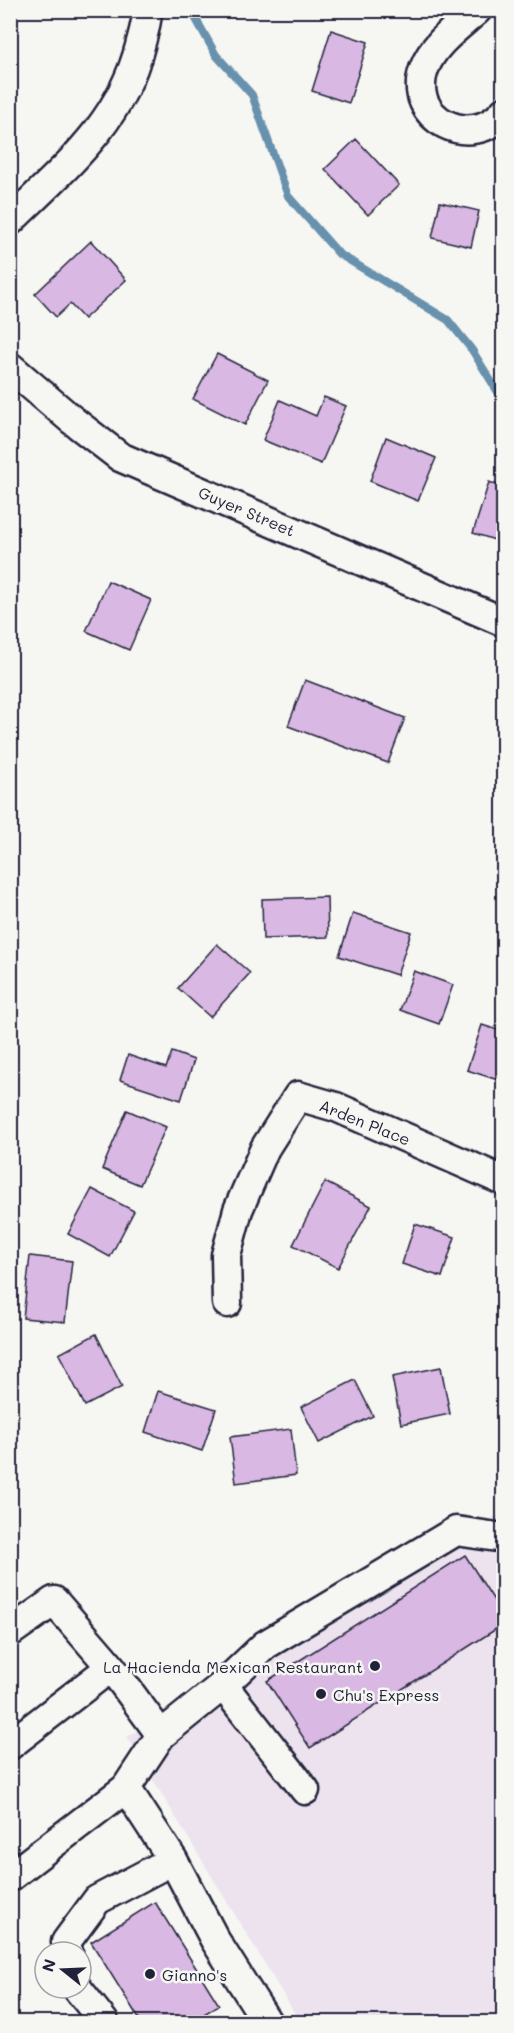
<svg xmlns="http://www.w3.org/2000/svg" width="514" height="2033" viewBox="0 0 514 2033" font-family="Mali,sans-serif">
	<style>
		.built { fill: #ede3ee }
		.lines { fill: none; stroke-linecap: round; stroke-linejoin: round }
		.stream { stroke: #6891ad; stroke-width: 8 }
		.building { fill: #d9b8e4; stroke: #22223b; stroke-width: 1.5 }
		.minor-casing { stroke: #22223b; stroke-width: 33 }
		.minor { stroke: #f6f6f2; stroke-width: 28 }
		.poi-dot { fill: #22223b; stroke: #f6f6f2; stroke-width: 2 }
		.labels { text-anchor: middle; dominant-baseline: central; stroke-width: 5; stroke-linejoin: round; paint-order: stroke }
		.street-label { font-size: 16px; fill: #22223b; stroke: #f6f6f2 }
		.poi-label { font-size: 16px; fill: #22223b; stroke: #f6f6f2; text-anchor: start }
	</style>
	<rect width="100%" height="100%" fill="#f6f6f2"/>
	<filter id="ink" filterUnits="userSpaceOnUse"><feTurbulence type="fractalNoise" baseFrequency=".0167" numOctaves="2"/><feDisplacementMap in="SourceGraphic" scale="12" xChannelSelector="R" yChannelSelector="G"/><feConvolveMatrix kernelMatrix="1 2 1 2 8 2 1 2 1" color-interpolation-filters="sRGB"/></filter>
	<g filter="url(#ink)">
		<path class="built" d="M 503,1512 L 503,2022 L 300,2022 L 127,1737 Z"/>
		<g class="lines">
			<path class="stream" d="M 191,10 L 216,55 L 252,95 L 288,196 L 339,254 L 448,320 L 472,350 L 504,402"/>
		</g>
		<path class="building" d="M 331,30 L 368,42 L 349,103 L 312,91 Z
			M 356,139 L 399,185 L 368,215 L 325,169 Z
			M 440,202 L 479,211 L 471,247 L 432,238 Z
			M 91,241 L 126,280 L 84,319 L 70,304 L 56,317 L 35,294 Z
			M 217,354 L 268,380 L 245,425 L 193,399 Z
			M 324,397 L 346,406 L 321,464 L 263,440 L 280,400 L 316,416 Z
			M 386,437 L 436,458 L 418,501 L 370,481 Z
			M 489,482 L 504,487 L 504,543 L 473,533 Z
			M 108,581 L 151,600 L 129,650 L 86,631 Z
			M 305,680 L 405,718 L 388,763 L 288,726 Z
			M 327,897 L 328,937 L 263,939 L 262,899 Z
			M 353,913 L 411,932 L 397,975 L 339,956 Z
			M 217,944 L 250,973 L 210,1017 L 178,988 Z
			M 414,971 L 453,985 L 439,1024 L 400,1010 Z
			M 482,1025 L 504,1032 L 504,1064 L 498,1080 L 467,1070 Z
			M 172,1052 L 194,1060 L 181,1100 L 120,1080 L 128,1055 L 166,1068 Z
			M 127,1110 L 166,1127 L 140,1185 L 102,1169 Z
			M 325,1182 L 371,1206 L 338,1268 L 293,1245 Z
			M 92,1189 L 134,1211 L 110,1257 L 68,1234 Z
			M 415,1224 L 455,1237 L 442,1277 L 402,1264 Z
			M 30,1256 L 72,1261 L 65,1322 L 23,1318 Z
			M 96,1334 L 122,1387 L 85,1406 L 59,1354 Z
			M 441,1367 L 450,1414 L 401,1424 L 392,1377 Z
			M 355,1380 L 373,1416 L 319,1443 L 301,1407 Z
			M 158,1391 L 216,1409 L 202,1451 L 145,1432 Z
			M 291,1429 L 296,1475 L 236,1483 L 230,1437 Z
			M 465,1555 L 504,1616 L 504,1624 L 310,1748 L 267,1681 Z
			M 155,1902 L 219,2005 L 191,2022 L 141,2022 L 91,1942 Z"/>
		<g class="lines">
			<g class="minor-casing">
				<path id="minor" d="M 477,10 C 458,27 433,44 424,69 C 406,119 471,151 504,112
					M 10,221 C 65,167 120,124 140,46 C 143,34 147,23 147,10
					M 10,367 L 72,420 L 120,457 L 504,622
					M 227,1303 L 226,1255 L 238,1210 L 265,1148 L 298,1096 L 336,1107 L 504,1181
					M 10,1632 L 54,1601 L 111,1667 L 161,1735
					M 223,1685 L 305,1790
					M 10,1745 L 111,1667
					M 126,1788 L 161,1735 L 223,1685 L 265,1645 L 456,1531 L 504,1538
					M 10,1877 L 126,1788 L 173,1860 L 215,1940 L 267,2022
					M 68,1952 L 66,1942 L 97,1900 L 173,1860
					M 77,1988 L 104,2022"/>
			</g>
			<use href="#minor" class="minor"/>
		</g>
	</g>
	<g class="poi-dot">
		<circle cx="375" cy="1666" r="6"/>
		<circle cx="321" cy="1694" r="6"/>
		<circle cx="150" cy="1974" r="6"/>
	</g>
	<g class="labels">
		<g class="street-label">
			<text transform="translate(247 511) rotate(23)">Guyer Street</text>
			<text transform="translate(365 1122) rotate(22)">Arden Place</text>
		</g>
		<g class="poi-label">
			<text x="363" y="1666" text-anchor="end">La Hacienda Mexican Restaurant</text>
			<text x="333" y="1694">Chu's Express</text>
			<text x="162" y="1974">Gianno's</text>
		</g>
	</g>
	<rect width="514" height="2033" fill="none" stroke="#f6f6f2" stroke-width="36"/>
	<rect x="18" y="18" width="478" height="1997" fill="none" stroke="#22223b" stroke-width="2" filter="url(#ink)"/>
	<g transform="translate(63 1970) rotate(288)"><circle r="28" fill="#f6f6f2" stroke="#a1a1a9" stroke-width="1.5"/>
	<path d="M0-4.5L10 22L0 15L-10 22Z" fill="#22223b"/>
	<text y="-9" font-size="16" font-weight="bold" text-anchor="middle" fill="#22223b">N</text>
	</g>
</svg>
